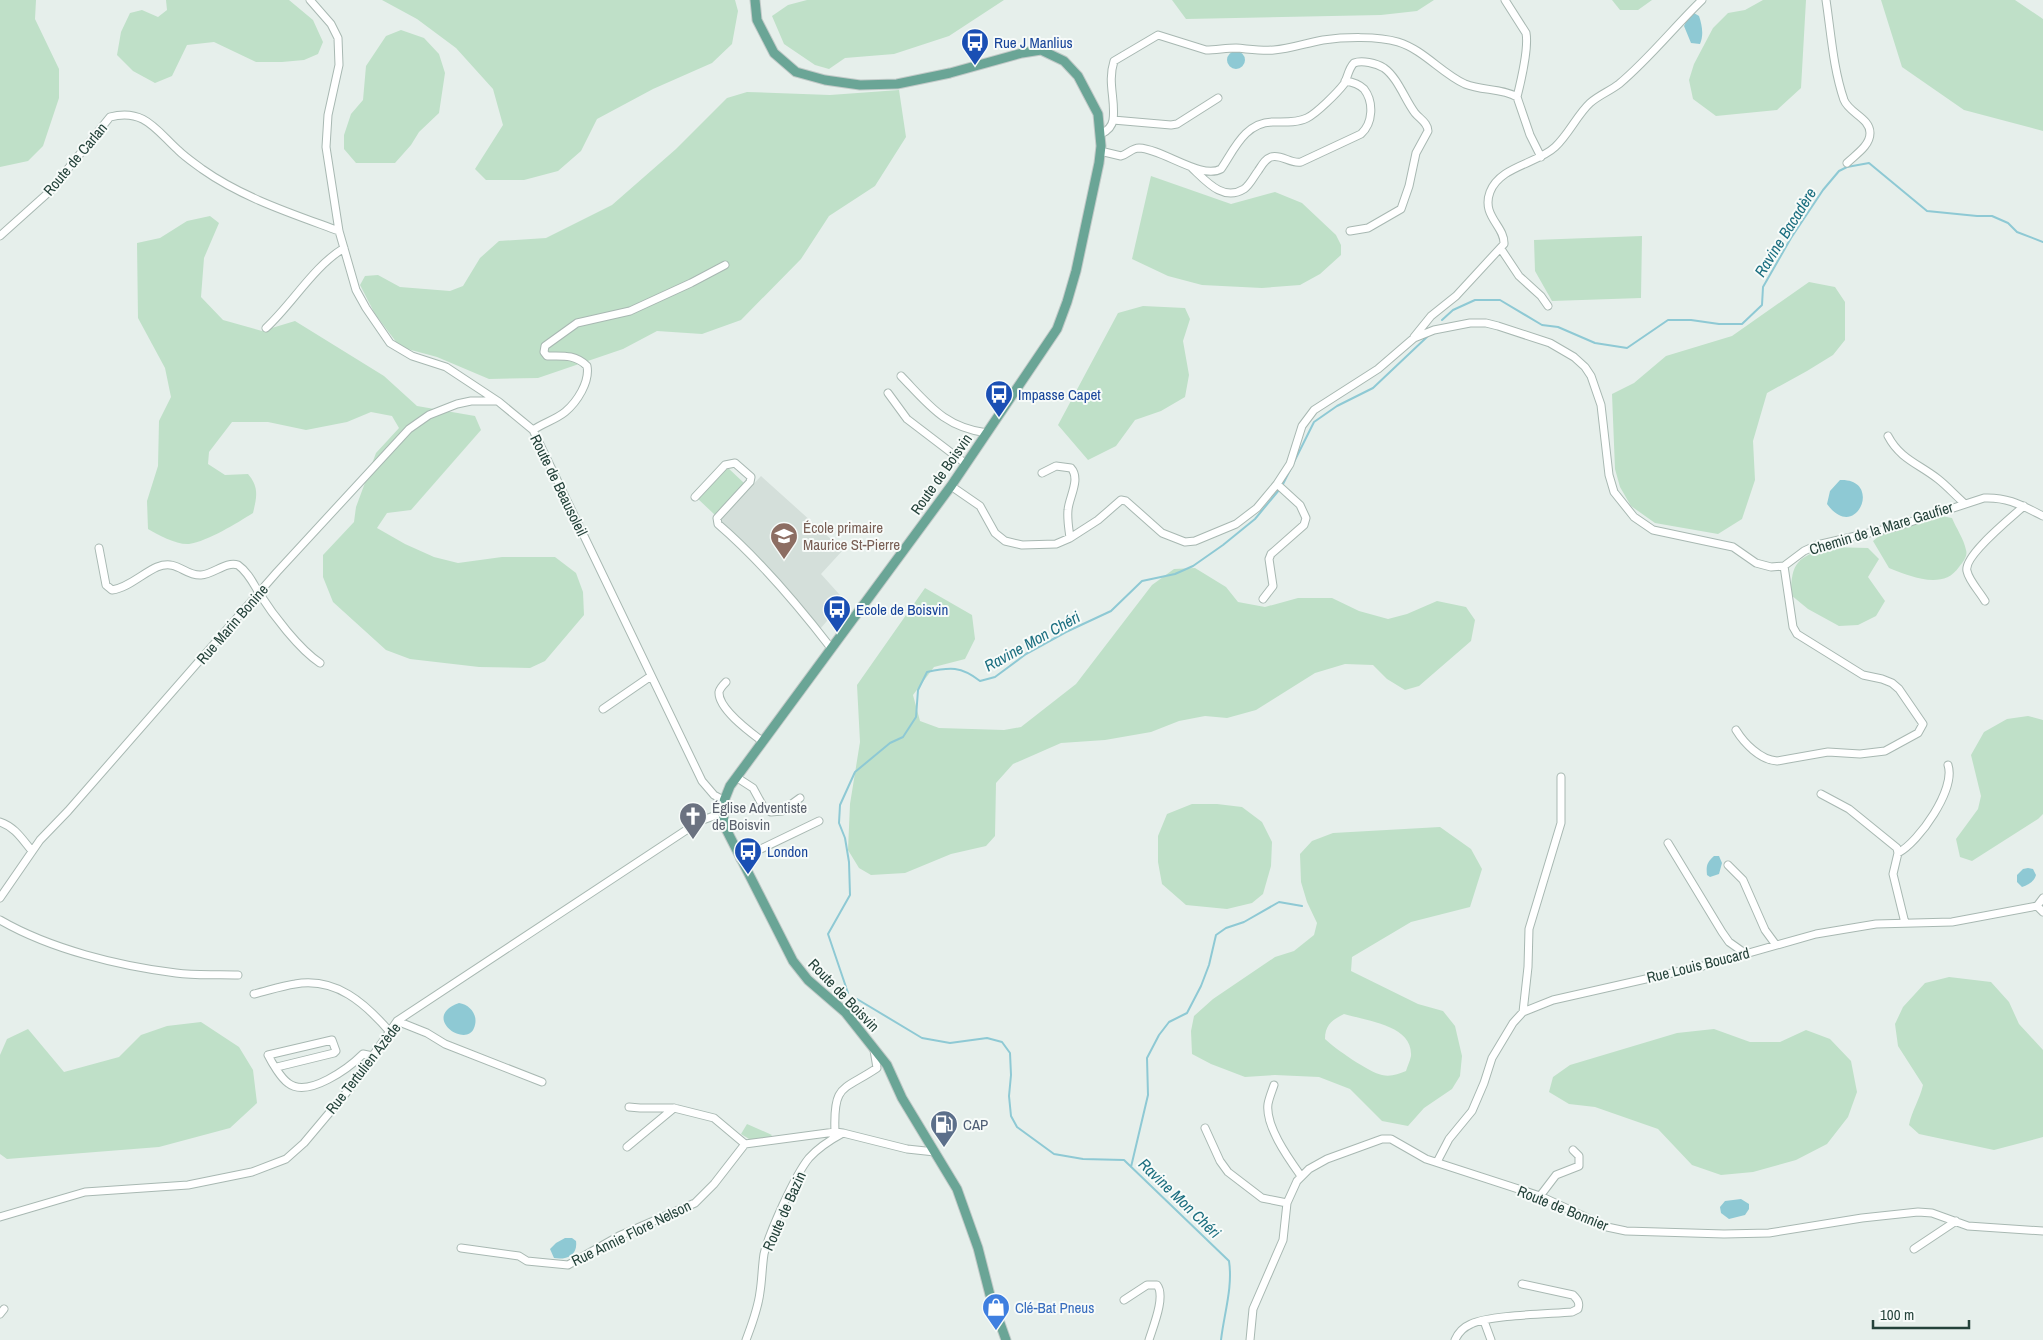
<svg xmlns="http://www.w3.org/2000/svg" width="2043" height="1340" viewBox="0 0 2043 1340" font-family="'Archivo Narrow',sans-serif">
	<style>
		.built { fill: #d4dfda }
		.green { fill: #bfe0c8; fill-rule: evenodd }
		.water { fill: #8ec9d4 }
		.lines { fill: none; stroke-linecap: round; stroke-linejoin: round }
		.stream { stroke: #8ec9d4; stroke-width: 2 }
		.minor-casing { stroke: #a8b8b2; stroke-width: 9 }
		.major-casing { stroke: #c2cac8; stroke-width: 11 }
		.minor { stroke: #fff; stroke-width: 7 }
		.major { stroke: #6aa596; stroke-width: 9 }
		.labels { text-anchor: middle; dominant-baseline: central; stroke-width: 4; stroke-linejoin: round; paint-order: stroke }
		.transit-label { font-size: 15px; fill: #164399; stroke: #f7fbf9; text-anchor: start }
		.street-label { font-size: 15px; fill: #24423a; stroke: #f7fbf9 }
		.education-label { font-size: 15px; fill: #785e54; stroke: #f7fbf9; text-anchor: start }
		.worship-label { font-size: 15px; fill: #5b616d; stroke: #f7fbf9; text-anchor: start }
		.service-label { font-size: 15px; fill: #4e5e75; stroke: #f7fbf9; text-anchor: start }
		.shop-label { font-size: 15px; fill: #366cbe; stroke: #f7fbf9; text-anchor: start }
		.water-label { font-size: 16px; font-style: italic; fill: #1c6f80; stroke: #f7fbf9 }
	</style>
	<rect width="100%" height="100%" fill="#e6efeb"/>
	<path class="built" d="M 761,476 L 843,550 L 821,574 L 848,604 L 836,615 L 833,614 L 820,629 L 748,547 L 720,520 Z"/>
	<path class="green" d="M 0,0 L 36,0 L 35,19 L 59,69 L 59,98 L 43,146 L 28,161 L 0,167 Z
		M 166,0 L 289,0 L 313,20 L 323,42 L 318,54 L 304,60 L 282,62 L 256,62 L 214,42 L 187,45 L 172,76 L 155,83 L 133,71 L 117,55 L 121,32 L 130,13 L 142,10 L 158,17 L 167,10 Z
		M 382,0 L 735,0 L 738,11 L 732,44 L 712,63 L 653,89 L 597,119 L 581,151 L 558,171 L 524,180 L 486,180 L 475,169 L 503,125 L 493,89 L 456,48 L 417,19 Z
		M 807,0 L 1004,0 L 949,36 L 894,54 L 845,58 L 829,69 L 815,65 L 784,44 L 772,16 L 788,5 Z
		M 1172,0 L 1434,0 L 1417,11 L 1381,15 L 1186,19 Z
		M 1612,0 L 1652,0 L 1638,10 L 1620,10 Z
		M 1763,0 L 1806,0 L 1801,88 L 1777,110 L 1716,116 L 1693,99 L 1689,80 L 1694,64 L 1713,28 L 1728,13 L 1745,10 Z
		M 1881,0 L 2015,0 L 2043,19 L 2043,131 L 1964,110 L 1902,67 Z
		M 401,30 L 424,38 L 439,54 L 445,73 L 439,113 L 419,132 L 411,145 L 395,163 L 356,163 L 344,149 L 344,135 L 351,114 L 363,100 L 366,66 L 386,36 Z
		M 899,90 L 906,137 L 875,186 L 829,216 L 801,259 L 741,320 L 702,334 L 657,331 L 623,349 L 538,378 L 489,379 L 437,357 L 400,347 L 375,314 L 360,285 L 365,276 L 378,275 L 400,287 L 450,291 L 463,286 L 480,258 L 499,241 L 546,238 L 612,205 L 676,149 L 727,98 L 747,92 L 830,95 Z
		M 1151,176 L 1231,204 L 1275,192 L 1302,203 L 1336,235 L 1341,245 L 1341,255 L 1320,274 L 1300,285 L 1262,288 L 1202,285 L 1168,276 L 1132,259 Z
		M 210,216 L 219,223 L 204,258 L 201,297 L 223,320 L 262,331 L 295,321 L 384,376 L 417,406 L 475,416 L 481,430 L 411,510 L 387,513 L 377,528 L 405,544 L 434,557 L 458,563 L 502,557 L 555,557 L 576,573 L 583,592 L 584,615 L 545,661 L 530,668 L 479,667 L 410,659 L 386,650 L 333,602 L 323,577 L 323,555 L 354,522 L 356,507 L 376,453 L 399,428 L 392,416 L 371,412 L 347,422 L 306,430 L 268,422 L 232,422 L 209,452 L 208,464 L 225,475 L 248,474 C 259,487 257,496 253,513 C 237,523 208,541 189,544 C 177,545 158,535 148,529 L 147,501 L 158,466 L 159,421 L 171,397 L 165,368 L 138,318 L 137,243 L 160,238 L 187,221 Z
		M 1642,236 L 1641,298 L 1552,301 L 1535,271 L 1534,240 Z
		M 1809,282 L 1835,287 L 1845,302 L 1845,340 L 1833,355 L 1807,371 L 1767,393 L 1753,441 L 1755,480 L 1742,519 L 1718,534 L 1655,523 L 1631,506 L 1620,487 L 1615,469 L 1612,394 L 1634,383 L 1666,356 L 1732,336 Z
		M 1143,306 L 1185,308 L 1190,319 L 1183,341 L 1189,375 L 1185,397 L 1161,411 L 1135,420 L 1116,446 L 1088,460 L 1058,425 L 1118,313 Z
		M 726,466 L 744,483 L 715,515 L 697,498 Z
		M 1941,516 L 1952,518 C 1956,528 1964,539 1966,550 C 1968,556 1963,562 1959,567 C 1943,591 1910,576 1889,568 L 1873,541 L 1879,536 Z
		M 1828,547 L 1868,548 L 1879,559 L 1868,577 L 1885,601 L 1876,616 L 1858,625 L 1839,626 L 1808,609 L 1791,595 C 1791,561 1798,558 1828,547 Z
		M 1195,568 L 1226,587 L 1238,602 L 1265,607 L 1298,598 L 1332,598 L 1359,611 L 1388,619 L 1407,614 L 1437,601 L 1466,607 L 1475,620 L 1471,641 L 1419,686 L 1405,690 L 1387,679 L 1373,665 L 1345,664 L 1315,673 L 1256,710 L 1227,718 L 1205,716 L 1179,721 L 1151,732 L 1105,740 L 1061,743 L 1013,764 L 996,783 L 995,836 L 986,846 L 951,854 L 905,873 L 871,875 L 859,868 L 848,850 L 850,804 L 860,742 L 857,685 L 925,588 L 972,615 L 975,639 L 965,659 L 934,667 L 913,695 L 920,721 L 939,728 L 1004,730 L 1021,727 L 1076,684 L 1152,585 L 1174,569 Z
		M 2028,716 L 2043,720 L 2043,814 L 2038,819 L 1972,861 L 1960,857 L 1956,839 L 1978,809 L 1981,796 L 1971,755 L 1984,732 L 2007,719 Z
		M 1192,804 L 1217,804 L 1242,807 L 1262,822 L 1272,842 L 1271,866 L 1263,894 L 1252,903 L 1227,909 L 1186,905 L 1162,884 L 1158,862 L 1158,836 L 1167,814 Z
		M 1440,827 L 1471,849 L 1482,869 L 1470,907 L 1411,922 L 1352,957 L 1351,971 L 1418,1004 L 1443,1011 L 1455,1026 L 1462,1056 L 1460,1076 L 1452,1089 L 1424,1108 L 1408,1126 L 1382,1121 L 1350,1089 L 1319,1077 L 1275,1075 L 1245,1077 L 1211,1064 L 1192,1054 L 1191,1031 L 1194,1016 L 1213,999 L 1275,957 L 1294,951 L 1314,935 L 1317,923 L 1307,902 L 1301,882 L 1300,854 L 1312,841 L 1333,833 ZM 1344,1014 C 1367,1021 1413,1025 1411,1056 C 1410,1061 1407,1067 1406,1071 C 1398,1074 1391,1077 1382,1075 C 1370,1073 1334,1048 1325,1039 C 1325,1025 1332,1020 1344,1014 Z
		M 1949,977 L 1991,982 L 2009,1002 L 2019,1024 L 2043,1050 L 2043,1137 L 1994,1150 L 1919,1134 L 1909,1125 C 1912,1110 1920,1099 1923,1085 L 1898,1046 L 1895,1024 L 1903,1007 L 1925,983 Z
		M 201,1022 L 239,1047 L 253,1070 L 257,1103 L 230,1128 L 159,1147 L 7,1159 L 0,1154 L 0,1055 L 7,1039 L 28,1029 L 64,1072 L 119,1057 L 141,1035 L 167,1026 Z
		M 1714,1029 L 1750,1042 L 1780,1042 L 1806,1030 L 1830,1039 L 1851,1061 L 1857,1092 L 1848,1117 L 1827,1144 L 1796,1160 L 1753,1172 L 1721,1175 L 1692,1165 L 1658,1129 L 1595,1107 L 1569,1104 L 1549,1092 L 1553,1077 L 1570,1065 L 1677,1033 Z
		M 747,1124 L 772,1135 L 766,1141 L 749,1139 L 741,1134 Z"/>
	<path class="water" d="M 1694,13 L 1699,16 C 1702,25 1704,35 1700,44 L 1691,43 L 1684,26 L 1689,15 Z
		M1227 60a9 9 0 1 1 18 0a9 9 0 1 1-18 0Z
		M 1840,480 C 1884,478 1856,544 1827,504 L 1830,491 Z
		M 1714,856 L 1719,856 L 1722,863 L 1719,874 L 1710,877 L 1707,875 C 1706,866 1707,862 1714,856 Z
		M 2028,868 L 2033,869 L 2036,875 C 2034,882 2028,885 2022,887 L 2017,882 L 2017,875 L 2023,869 Z
		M 459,1003 C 471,1005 479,1016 474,1028 C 466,1049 420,1017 459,1003 Z
		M 1741,1199 L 1749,1204 L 1749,1209 L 1745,1215 L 1729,1219 L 1721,1213 L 1720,1207 L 1725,1201 Z
		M 565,1238 L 572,1238 L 576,1241 C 578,1256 566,1260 554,1258 L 550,1249 L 556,1243 Z"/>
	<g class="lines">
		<path class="stream" d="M 1442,320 L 1453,310 L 1475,300 L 1500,300 L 1542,325 L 1558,327 L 1595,343 L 1627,348 L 1668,320 L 1691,320 L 1719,324 L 1742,324 L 1762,305 L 1763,287 L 1791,238 L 1823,190 L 1839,171 L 1847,167 L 1869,163 L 1927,211 L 1977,216 L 1992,216 L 2008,223 L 2017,232 L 2043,242
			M 1282,486 L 1314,422 L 1337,406 L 1373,388 L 1428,336
			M 848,993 L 828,934 L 850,895 L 849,862 L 845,838 L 839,823 L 840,805 L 855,772 L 890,743 L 903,737 L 916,717 L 918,690 L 927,672 C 950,667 961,666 980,681 L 995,677 L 1026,654 L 1066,632 L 1111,611 L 1142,581 L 1175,574 L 1193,566 L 1223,545 L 1255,519 L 1279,490
			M 857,999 L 922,1038 L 950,1043 L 987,1038 L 1002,1042 L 1010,1053 L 1011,1075 L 1009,1096 L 1011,1116 L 1017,1127 L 1054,1154 L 1083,1159 L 1124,1160 L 1229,1261 C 1233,1287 1224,1314 1221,1340
			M 1131,1167 L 1148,1095 L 1147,1058 L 1159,1035 L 1169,1022 L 1187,1013 L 1201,986 L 1209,965 L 1216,935 L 1226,928 L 1244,922 L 1279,902 L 1302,906"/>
		<g class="minor-casing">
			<path id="minor" d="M 310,0 L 331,24 L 338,38 L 339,65 L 328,115 L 326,147 L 339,231 L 356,290 L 366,308 L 390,343 L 412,356 L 446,367 L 499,402 L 533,430 L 702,781 L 714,795 L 723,800
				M 1505,0 L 1526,33 C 1529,49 1521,81 1517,97
				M 1826,0 C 1831,33 1833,68 1844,100 C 1849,113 1870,118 1870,133 C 1870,146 1855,155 1847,163
				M 1113,120 L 1171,125 L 1177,124 L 1218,98
				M 1101,134 C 1107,131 1112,127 1113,120 C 1116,100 1107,83 1114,61 L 1158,35 L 1206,50 C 1216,50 1226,48 1236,48 C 1249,49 1262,51 1274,50 C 1290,49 1306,43 1323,40 C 1344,37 1378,36 1398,42 C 1424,50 1441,73 1465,84 C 1482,91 1502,88 1517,97 L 1530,135 L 1541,157
				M 1100,151 L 1121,156 C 1128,154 1132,148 1139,148 C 1163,149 1201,180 1221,169 C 1234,150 1245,122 1273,122 C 1284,122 1297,123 1307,118 C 1317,113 1337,93 1344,84 C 1348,77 1348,69 1354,63 C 1362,60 1376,63 1384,68 C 1398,78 1405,100 1415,113 C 1420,119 1428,123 1428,131 L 1416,153 L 1409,186 L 1401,209 L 1368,228 L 1350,231
				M 1192,168 C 1206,181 1223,202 1244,189 C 1250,185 1254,176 1258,171 C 1262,165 1265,159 1271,157 C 1282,154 1290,164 1301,162 L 1361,134 C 1373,123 1374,102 1364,89 C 1359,84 1352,82 1345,81
				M 0,236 L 49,192 L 110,117 C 144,108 156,130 178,150 C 185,157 194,163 202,169 C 243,198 293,214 339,231
				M 1501,249 L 1519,276 L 1541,296 L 1548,306
				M 266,328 C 293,303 313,267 344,248
				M 1414,337 L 1431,316 L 1456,296 L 1504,244 C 1505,226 1481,216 1490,192 C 1500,166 1537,164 1555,147 C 1569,134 1577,115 1590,103 C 1599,95 1610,91 1619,84 C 1649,59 1674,27 1702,0
				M 901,376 C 929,405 944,427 987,433
				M 888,393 L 907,419 L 966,464
				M 533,430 C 543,423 555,420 565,412 C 577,402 590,382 587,366 C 575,354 562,356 547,356 L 544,352 L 545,346 L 577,323 L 630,311 L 691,283 L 725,265
				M 1888,436 C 1900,459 1919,464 1938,479 C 1947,486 1955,495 1964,503
				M 1042,473 L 1056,466 L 1071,468 C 1081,479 1069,497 1068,510 C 1067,520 1069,529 1070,538
				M 951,486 L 980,506 L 995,533 L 1005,541 L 1022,545 L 1056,544 L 1070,538 L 1098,520 L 1121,500 L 1126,501 L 1162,533 L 1185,542 L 1195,541 L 1236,524 L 1257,508 L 1277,484 L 1290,464 L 1302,426 L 1314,410 L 1378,369 L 1414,338 L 1434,330 L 1470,323 L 1486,323 L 1498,326 L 1550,343 L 1574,357 L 1585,367 L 1591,376 L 1601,405 L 1609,475 L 1614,492 L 1634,517 L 1653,530 L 1733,547 L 1756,563 L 1771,567 L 1784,566 L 1804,551 L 1817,545 L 1895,527 L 1984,498 C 2008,497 2021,505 2043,516
				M 695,497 L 725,465 L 735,463 L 751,477 L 750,482 L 717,518 L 718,524 C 761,561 797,604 831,648
				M 99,548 L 106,585 L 112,590 C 128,588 143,573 157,567 C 178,559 184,576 201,575 C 214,574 226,561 238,565 C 248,572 253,583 259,593 C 273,615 299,649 320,663
				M 1263,599 L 1273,586 L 1269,559 L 1271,554 L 1304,525 L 1306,518 L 1300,505 L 1277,484
				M 1985,601 C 1980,592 1969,581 1967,571 C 1963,556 2012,517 2024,506
				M 726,682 C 723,685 720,688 719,692 C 718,709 750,732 762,741
				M 603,709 L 651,676
				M 1736,730 C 1744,743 1760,760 1777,761 L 1828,752 L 1860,754 L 1885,751 L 1918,733 L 1923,724 L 1899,689 L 1892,683 L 1882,679 L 1863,675 L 1797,634 L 1793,627 L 1784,566
				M 736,777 L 753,788 L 764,808 L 771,812 L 782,811 L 800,798
				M 1821,794 L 1849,809 L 1897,848 L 1898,853 L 1893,874 L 1905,923
				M 0,822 C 15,827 22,839 32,851
				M 1668,843 L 1722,932 L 1729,942 L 1746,954
				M 1898,853 C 1919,842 1956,789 1948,765
				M 740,859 L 819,821
				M 1728,865 L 1743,880 L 1765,930 L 1776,945
				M 0,898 L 40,840 L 68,811 L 277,572 L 409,429 L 429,415 L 457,404 L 471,401 L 497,401
				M 2037,906 L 2043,912
				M 0,920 C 50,949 119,966 176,973 C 197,976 217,974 238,975
				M 254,994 C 267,991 281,986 295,984 C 336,977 365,1003 390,1032
				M 1523,1012 L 1528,967 L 1529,929 L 1561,823 L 1561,777
				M 397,1021 L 427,1033 L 445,1044 L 542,1082
				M 277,1067 L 334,1053 L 336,1051 L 332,1040 L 268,1055 C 272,1063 281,1078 288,1083 C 308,1099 350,1067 363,1054 L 373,1056
				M 1274,1085 C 1272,1091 1269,1098 1268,1104 C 1265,1126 1289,1159 1301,1176
				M 629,1107 L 640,1108 L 674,1108 L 714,1118 L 745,1144 L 835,1132 L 843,1133
				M 1205,1128 L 1220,1161 L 1228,1172 L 1262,1198 L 1287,1203
				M 835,1132 C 833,1083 843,1091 877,1068 L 874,1050
				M 627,1147 L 674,1108
				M 1437,1162 L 1449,1139 L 1472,1111 L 1484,1083 L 1492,1058 L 1513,1023 L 1523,1012 L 1553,1000 L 1703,966 L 1816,934 L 1876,924 L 1952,922 L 2037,906 L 2043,898
				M 1540,1196 L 1556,1175 L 1579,1166 L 1579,1156 L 1573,1150
				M 0,1217 L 85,1192 L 188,1185 L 252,1172 L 286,1159 L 304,1143 L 351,1087 L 397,1021 L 700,821 L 722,813
				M 461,1248 L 519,1256 L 527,1261 L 568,1265 L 619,1236 L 695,1203 L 714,1184 L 745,1144
				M 1914,1249 L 1956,1221
				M 1124,1300 L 1147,1285 L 1157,1285 C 1166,1296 1153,1327 1149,1340
				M 0,1314 L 4,1309
				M 1484,1321 L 1491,1340
				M 746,1340 C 752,1324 758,1309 760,1292 C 762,1280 762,1267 764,1254 C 769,1233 795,1175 809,1158 C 819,1147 830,1140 843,1133 L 907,1149 L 935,1152
				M 1250,1340 L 1253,1309 L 1283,1240 L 1287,1203 L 1297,1181 L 1309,1169 L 1327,1159 L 1382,1139 L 1391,1139 L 1426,1159 L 1540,1196 L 1607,1227 L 1626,1231 L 1724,1234 L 1769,1233 L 1862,1218 L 1918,1212 L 1932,1213 L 1968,1226 L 2043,1231
				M 1455,1340 C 1458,1333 1464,1327 1471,1324 C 1490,1315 1548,1314 1572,1312 L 1578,1309 C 1580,1303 1578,1300 1573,1295 L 1522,1284"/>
		</g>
		<g class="major-casing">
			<path id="major" d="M 755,0 L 757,20 L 774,53 L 796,72 L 825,80 L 860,85 L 897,84 L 950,73 L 1022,53 L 1041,50 L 1064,61 L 1078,76 L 1098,114 L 1101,146 L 1099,163 L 1076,271 L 1067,302 L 1057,329 L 951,486 L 730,786 L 722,806 L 725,827 L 793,961 L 808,980 L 845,1012 L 887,1065 L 902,1098 L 957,1189 L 978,1248 L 990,1295 L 1006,1340"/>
		</g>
		<use href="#minor" class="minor"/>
		<use href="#major" class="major"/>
	</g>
	<defs>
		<g id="bus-pin" transform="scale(1.4375)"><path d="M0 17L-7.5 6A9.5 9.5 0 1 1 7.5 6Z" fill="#1a4fb4" stroke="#f7fbf9"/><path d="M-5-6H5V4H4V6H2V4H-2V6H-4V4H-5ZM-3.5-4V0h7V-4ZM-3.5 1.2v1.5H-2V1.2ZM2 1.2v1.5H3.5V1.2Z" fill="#fff"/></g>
		<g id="school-pin" transform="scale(1.4375)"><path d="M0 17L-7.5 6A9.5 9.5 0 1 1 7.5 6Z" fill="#8d6e63" stroke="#f7fbf9"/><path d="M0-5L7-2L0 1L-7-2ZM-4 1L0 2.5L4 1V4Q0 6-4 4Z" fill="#fff"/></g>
		<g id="church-pin" transform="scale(1.4375)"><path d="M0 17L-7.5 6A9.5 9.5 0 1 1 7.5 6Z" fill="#6b7280" stroke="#f7fbf9"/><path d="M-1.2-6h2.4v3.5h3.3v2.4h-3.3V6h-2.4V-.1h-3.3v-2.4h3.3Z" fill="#fff"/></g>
		<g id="fuel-pin" transform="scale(1.4375)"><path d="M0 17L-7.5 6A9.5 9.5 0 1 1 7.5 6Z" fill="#5c6f8a" stroke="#f7fbf9"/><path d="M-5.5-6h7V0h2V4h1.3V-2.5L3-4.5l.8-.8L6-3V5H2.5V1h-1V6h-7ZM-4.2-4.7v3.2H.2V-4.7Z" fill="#fff"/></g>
		<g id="shop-pin" transform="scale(1.4375)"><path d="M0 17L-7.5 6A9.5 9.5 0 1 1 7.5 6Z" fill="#3f7fe0" stroke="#f7fbf9"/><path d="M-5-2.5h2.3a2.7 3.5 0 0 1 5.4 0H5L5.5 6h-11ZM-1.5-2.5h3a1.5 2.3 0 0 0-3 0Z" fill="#fff"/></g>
	</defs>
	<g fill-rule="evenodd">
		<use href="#bus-pin" x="975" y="42"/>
		<use href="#bus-pin" x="999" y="394"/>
		<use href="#school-pin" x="784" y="536"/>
		<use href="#bus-pin" x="837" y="609"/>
		<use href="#church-pin" x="693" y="816"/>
		<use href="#bus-pin" x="748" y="851"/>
		<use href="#fuel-pin" x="944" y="1124"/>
		<use href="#shop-pin" x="996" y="1307"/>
	</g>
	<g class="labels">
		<g class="transit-label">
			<text x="994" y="42">Rue J Manlius</text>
			<text x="1018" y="394">Impasse Capet</text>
			<text x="856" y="609">Ecole de Boisvin</text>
			<text x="767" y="851">London</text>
		</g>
		<g class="street-label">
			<text transform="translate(75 159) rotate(-50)">Route de Carlan</text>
			<text transform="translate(941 474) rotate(-55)">Route de Boisvin</text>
			<text transform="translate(559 485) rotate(64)">Route de Beausoleil</text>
			<text transform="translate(1881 528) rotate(-17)">Chemin de la Mare Gaufier</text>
			<text transform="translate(232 624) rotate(-49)">Rue Marin Bonine</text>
			<text transform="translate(1698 965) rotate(-14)">Rue Louis Boucard</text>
			<text transform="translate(844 995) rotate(46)">Route de Boisvin</text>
			<text transform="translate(363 1068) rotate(-52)">Rue Tertulien Azède</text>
			<text transform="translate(1563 1208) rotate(22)">Route de Bonnier</text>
			<text transform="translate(784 1211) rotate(-66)">Route de Bazin</text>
			<text transform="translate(631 1233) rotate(-26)">Rue Annie Flore Nelson</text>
		</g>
		<g class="education-label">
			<text x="803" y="527">École primaire<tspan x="803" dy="17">Maurice St-Pierre</tspan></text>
		</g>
		<g class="worship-label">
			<text x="712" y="807">Église Adventiste<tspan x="712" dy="17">de Boisvin</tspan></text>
		</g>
		<g class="service-label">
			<text x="963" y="1124">CAP</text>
		</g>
		<g class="shop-label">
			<text x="1015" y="1307">Clé-Bat Pneus</text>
		</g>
		<g class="water-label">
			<text transform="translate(1785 232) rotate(-58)">Ravine Bacadère</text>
			<text transform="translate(1032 641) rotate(-29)">Ravine Mon Chéri</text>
			<text transform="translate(1180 1198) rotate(44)">Ravine Mon Chéri</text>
		</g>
	</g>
	<path d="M1873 1320v8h96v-8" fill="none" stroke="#24423a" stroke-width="2.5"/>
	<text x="1880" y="1320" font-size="15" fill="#24423a" stroke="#f7fbf9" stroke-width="4" paint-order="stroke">100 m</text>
</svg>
